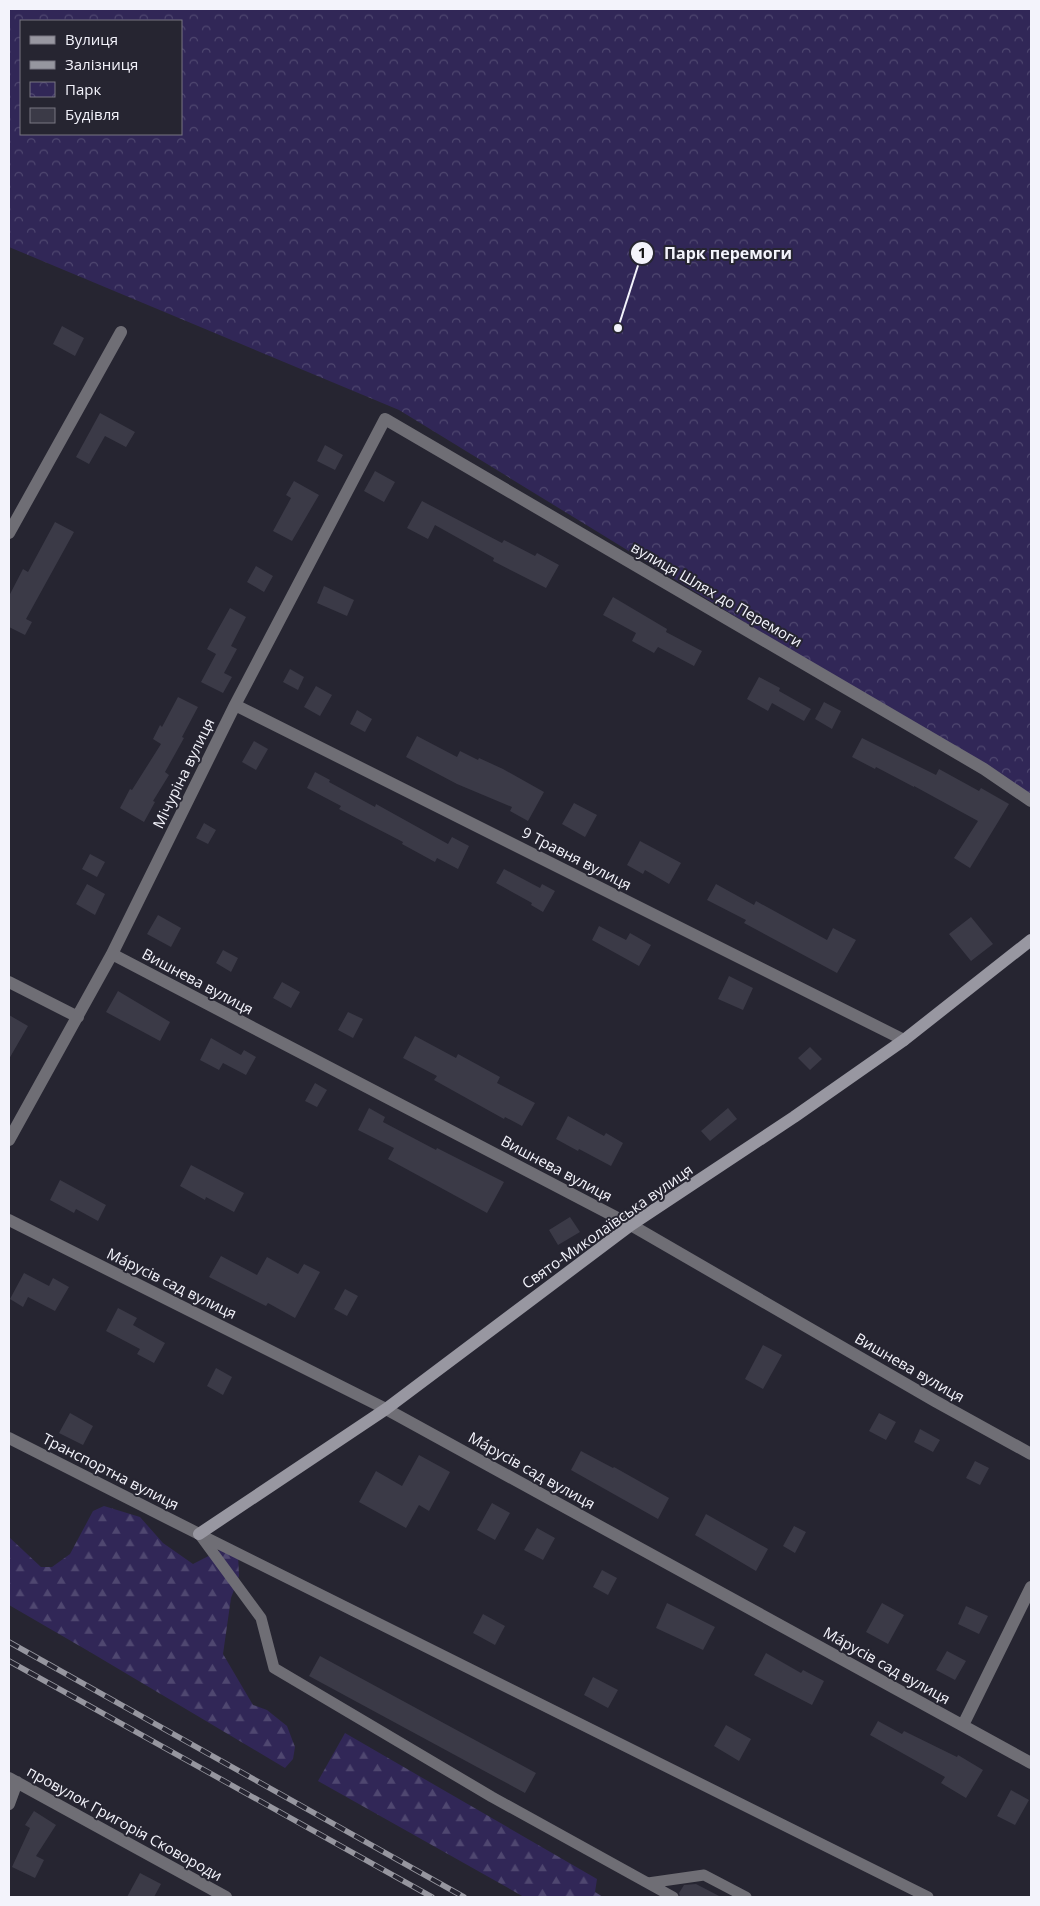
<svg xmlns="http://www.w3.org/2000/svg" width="1040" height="1906" viewBox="0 0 1040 1906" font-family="'Open Sans',sans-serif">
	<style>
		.forest { fill: url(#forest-firs) }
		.park { fill: url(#park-crowns); fill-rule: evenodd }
		.building { fill: #3b3a47 }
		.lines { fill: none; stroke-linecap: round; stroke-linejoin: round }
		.lane { stroke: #6f6e75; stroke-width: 11 }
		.street { stroke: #6f6e75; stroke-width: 12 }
		.secondary { stroke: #9897a1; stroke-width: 12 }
		.rail-casing { stroke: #96969f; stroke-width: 5.5 }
		.rail { stroke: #262531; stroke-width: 4; stroke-dasharray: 11; stroke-linecap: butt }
		.labels { text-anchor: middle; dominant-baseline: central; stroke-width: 4; stroke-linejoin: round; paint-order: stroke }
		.street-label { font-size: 15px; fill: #f3f3fb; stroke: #262531 }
		.leader { fill: none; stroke: #f3f3fb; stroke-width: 2 }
		.callout-dot { fill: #f3f3fb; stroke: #262531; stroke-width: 2 }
		.mark-label { font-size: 15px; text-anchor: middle; font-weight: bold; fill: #111 }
		.callout-label { font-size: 16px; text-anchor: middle; font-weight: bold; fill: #f3f3fb; stroke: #262531; stroke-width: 4; stroke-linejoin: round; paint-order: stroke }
	</style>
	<defs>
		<pattern id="forest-firs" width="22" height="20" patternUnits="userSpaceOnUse" patternTransform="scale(1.25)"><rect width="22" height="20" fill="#312757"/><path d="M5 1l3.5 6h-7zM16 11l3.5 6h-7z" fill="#4f4770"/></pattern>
		<pattern id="park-crowns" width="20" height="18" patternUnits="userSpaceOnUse" patternTransform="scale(1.25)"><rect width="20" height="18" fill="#312757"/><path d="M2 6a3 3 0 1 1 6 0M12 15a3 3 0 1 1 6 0" fill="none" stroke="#4f4770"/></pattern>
	</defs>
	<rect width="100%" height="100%" fill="#262531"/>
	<path class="forest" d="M 104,1506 L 140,1517 L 163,1543 L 193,1564 L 232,1544 L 238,1553 L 239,1576 L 231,1598 L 223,1654 L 253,1705 L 267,1710 L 287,1726 L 295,1747 L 293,1759 L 285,1768 L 90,1652 L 9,1605 L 9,1537 L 41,1567 L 52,1567 L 70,1554 L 93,1511 Z
		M 345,1733 L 597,1879 L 595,1892 L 603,1897 L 524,1897 L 318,1781 Z"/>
	<path class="park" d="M 9,9 L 1031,9 L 1031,801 L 984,769 L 399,410 L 9,247 ZM 21,21 L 181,21 L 181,134 L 21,134 Z"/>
	<path class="building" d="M 62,326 L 84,338 L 75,356 L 53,344 Z
		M 100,413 L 135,432 L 126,447 L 105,436 L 89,464 L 76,457 Z
		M 325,445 L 343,455 L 335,470 L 317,461 Z
		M 375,471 L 395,482 L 384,502 L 364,491 Z
		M 294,481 L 319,495 L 292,541 L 273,531 L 291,498 L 286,495 Z
		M 422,501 L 502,543 L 504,540 L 535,556 L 537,553 L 559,565 L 546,588 L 493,561 L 494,558 L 435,525 L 428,539 L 407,528 Z
		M 55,522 L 74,532 L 26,619 L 32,622 L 25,635 L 9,627 L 9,596 L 23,569 L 28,572 Z
		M 256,566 L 273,576 L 264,592 L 247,582 Z
		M 324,586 L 354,600 L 347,616 L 317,603 Z
		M 613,597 L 667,629 L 666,632 L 702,651 L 694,666 L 658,647 L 654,653 L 632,641 L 636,633 L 603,615 Z
		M 230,608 L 246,617 L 231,646 L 237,649 L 224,673 L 232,677 L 223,693 L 201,682 L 216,654 L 207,649 Z
		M 290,669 L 304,677 L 298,690 L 283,682 Z
		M 759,677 L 780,688 L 779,691 L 811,709 L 804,721 L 772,703 L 768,711 L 747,699 Z
		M 316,686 L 332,695 L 320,716 L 304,707 Z
		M 178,697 L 198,707 L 182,737 L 184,738 L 165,772 L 169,775 L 153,801 L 155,802 L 144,822 L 120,808 L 130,789 L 132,790 L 161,744 L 153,739 L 160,725 L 162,727 Z
		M 824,702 L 841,711 L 832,729 L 815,719 Z
		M 357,710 L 372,719 L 365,732 L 350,724 Z
		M 417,736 L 457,757 L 460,751 L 478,760 L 479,758 L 503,769 L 544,792 L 528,821 L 510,811 L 512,807 L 457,784 L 406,757 Z
		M 862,738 L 936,775 L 939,769 L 979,791 L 981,788 L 1009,804 L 970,868 L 954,858 L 978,821 L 914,786 L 914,787 L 876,767 L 875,769 L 852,757 Z
		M 254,741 L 268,749 L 256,770 L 242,762 Z
		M 315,772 L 330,780 L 329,782 L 375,807 L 376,804 L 448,844 L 452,837 L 469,846 L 458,869 L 437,858 L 435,862 L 402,844 L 403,842 L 339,809 L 341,806 L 307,788 Z
		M 574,803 L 597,815 L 585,837 L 562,824 Z
		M 204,823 L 216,830 L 208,844 L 196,838 Z
		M 640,841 L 681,863 L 669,884 L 645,870 L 643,874 L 627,865 Z
		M 90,854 L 105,862 L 97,877 L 82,869 Z
		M 504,869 L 540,888 L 542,884 L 555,891 L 543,912 L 531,905 L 532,903 L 496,883 Z
		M 87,884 L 105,894 L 95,915 L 76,904 Z
		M 716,884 L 754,905 L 756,901 L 827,940 L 833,928 L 856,940 L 837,973 L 744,923 L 746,920 L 707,900 Z
		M 158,915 L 181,928 L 171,947 L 147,934 Z
		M 971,917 L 993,944 L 971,961 L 949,934 Z
		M 599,926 L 626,940 L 630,933 L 651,945 L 639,966 L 592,940 Z
		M 223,950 L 238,958 L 231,972 L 216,963 Z
		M 729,976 L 753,988 L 743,1010 L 718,999 Z
		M 282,982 L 300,992 L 291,1008 L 273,998 Z
		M 118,991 L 170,1022 L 160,1041 L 106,1012 Z
		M 348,1012 L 363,1019 L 353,1038 L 338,1030 Z
		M 9,1015 L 28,1026 L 9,1059 Z
		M 415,1036 L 456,1058 L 458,1054 L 500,1077 L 497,1083 L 535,1103 L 522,1126 L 505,1117 L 504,1119 L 434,1080 L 437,1076 L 403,1058 Z
		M 211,1038 L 241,1055 L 244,1050 L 256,1057 L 246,1075 L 223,1063 L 219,1070 L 200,1060 Z
		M 810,1047 L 822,1059 L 810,1070 L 798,1058 Z
		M 315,1083 L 327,1090 L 317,1107 L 305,1101 Z
		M 369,1108 L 385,1117 L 383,1122 L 436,1150 L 437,1148 L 504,1182 L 487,1213 L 388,1159 L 394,1148 L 358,1130 Z
		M 728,1108 L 737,1119 L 710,1141 L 701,1131 Z
		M 568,1116 L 604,1136 L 606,1133 L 623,1143 L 611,1166 L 579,1149 L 578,1151 L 556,1139 Z
		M 191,1165 L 244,1193 L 234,1212 L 206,1197 L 205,1200 L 180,1186 Z
		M 60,1180 L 106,1205 L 98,1221 L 76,1209 L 74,1213 L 50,1200 Z
		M 570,1217 L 580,1232 L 558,1245 L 549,1230 Z
		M 221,1256 L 257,1275 L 267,1257 L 298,1274 L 304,1264 L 320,1272 L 295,1318 L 268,1303 L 266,1306 L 209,1277 Z
		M 24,1273 L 49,1286 L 53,1278 L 69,1287 L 55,1311 L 28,1297 L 23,1307 L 10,1299 Z
		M 345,1289 L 358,1296 L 347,1316 L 334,1309 Z
		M 118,1308 L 137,1318 L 133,1325 L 165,1343 L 154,1363 L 137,1354 L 140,1349 L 106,1331 Z
		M 763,1345 L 782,1355 L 763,1389 L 745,1379 Z
		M 216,1368 L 232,1377 L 223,1395 L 207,1386 Z
		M 70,1413 L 93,1426 L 83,1445 L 59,1433 Z
		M 879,1413 L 896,1422 L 886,1440 L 869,1431 Z
		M 920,1429 L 940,1440 L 933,1452 L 914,1442 Z
		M 581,1451 L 613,1468 L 614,1467 L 669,1498 L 658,1519 L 571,1470 Z
		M 419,1455 L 450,1472 L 429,1511 L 419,1505 L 406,1528 L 359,1502 L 376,1471 L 402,1486 Z
		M 975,1461 L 989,1468 L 980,1485 L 966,1478 Z
		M 492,1503 L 510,1513 L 495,1540 L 477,1530 Z
		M 706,1514 L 768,1549 L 756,1571 L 695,1535 Z
		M 794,1526 L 806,1532 L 795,1553 L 783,1546 Z
		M 537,1528 L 555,1538 L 543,1560 L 524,1550 Z
		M 602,1570 L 617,1578 L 608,1595 L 593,1587 Z
		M 667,1603 L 715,1627 L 703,1650 L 656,1628 Z
		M 882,1603 L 904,1615 L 888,1644 L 866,1632 Z
		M 966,1606 L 988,1616 L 979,1634 L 958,1624 Z
		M 483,1614 L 505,1626 L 495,1645 L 473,1633 Z
		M 947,1651 L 966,1661 L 955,1680 L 936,1670 Z
		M 766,1653 L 801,1673 L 803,1670 L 824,1681 L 812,1705 L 754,1675 Z
		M 320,1656 L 536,1773 L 525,1793 L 309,1676 Z
		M 593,1677 L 618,1690 L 608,1708 L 584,1695 Z
		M 878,1721 L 902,1734 L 904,1731 L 957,1757 L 958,1755 L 983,1770 L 966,1798 L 941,1783 L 945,1777 L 870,1735 Z
		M 726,1725 L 751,1739 L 739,1761 L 714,1746 Z
		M 1011,1790 L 1029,1800 L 1015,1825 L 997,1816 Z
		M 34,1811 L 56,1825 L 36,1856 L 44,1860 L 35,1878 L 12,1867 L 30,1828 L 25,1825 Z
		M 140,1873 L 161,1884 L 154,1897 L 127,1897 Z
		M 696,1884 L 721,1897 L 680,1897 L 679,1893 L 684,1885 Z"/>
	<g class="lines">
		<path class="lane" d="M 199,1534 L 928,1897
			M 200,1535 L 261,1618 L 274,1668 L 492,1797 L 673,1897
			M 648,1883 L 704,1875 L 746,1897"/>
		<path class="street" d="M 9,533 L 121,332
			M 235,705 L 904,1040
			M 112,954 L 631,1225 L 935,1401 L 1031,1454
			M 9,982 L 78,1017
			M 9,1140 L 112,954 L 235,705 L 385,419 L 984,769 L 1031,801
			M 9,1220 L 386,1409 L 1031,1763
			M 9,1438 L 199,1534
			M 963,1725 L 1031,1587
			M 9,1778 L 226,1897
			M 9,1804 L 17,1782"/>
		<path class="secondary" d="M 199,1534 L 386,1409 L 631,1225 L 794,1117 L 904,1040 L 1031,940"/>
		<g class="rail-casing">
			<path id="rail" d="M 9,1642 L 464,1897
				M 9,1661 L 432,1897"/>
		</g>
		<use href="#rail" class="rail"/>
	</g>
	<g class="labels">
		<g class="street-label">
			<text transform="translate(717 594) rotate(30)">вулиця Шлях до Перемоги</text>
			<text transform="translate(183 773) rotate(-64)">Мічуріна вулиця</text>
			<text transform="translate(577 858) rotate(27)">9 Травня вулиця</text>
			<text transform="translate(198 981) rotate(28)">Вишнева вулиця</text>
			<text transform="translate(557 1168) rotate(28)">Вишнева вулиця</text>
			<text transform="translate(607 1226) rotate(-35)">Свято-Миколаївська вулиця</text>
			<text transform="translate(172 1283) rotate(26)">Мáрусів сад вулиця</text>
			<text transform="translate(910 1367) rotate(30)">Вишнева вулиця</text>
			<text transform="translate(532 1470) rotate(29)">Мáрусів сад вулиця</text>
			<text transform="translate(111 1471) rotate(27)">Транспортна вулиця</text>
			<text transform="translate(887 1665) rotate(29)">Мáрусів сад вулиця</text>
			<text transform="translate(125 1823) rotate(29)">провулок Григорія Сковороди</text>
		</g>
	</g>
	<path class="leader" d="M618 328L642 253"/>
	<g class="callout-dot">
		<circle cx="618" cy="328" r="5"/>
		<circle cx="642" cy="253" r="12"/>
	</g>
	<g class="mark-label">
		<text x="642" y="258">1</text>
	</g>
	<g class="callout-label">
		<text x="728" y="259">Парк перемоги</text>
	</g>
	<rect width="1040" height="1906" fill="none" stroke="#f3f3fb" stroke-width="20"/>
	<rect x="20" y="20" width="162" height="115" fill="#262531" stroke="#787782"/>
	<rect x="30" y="36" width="25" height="8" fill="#9897a1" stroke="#787782"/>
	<text x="65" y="45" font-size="15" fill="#f3f3fb">Вулиця</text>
	<rect x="30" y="61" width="25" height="8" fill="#96969f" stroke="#787782"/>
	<text x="65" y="70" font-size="15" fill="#f3f3fb">Залізниця</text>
	<rect x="30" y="82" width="25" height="15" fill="url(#park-crowns)" stroke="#787782"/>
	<text x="65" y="95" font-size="15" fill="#f3f3fb">Парк</text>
	<rect x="30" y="108" width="25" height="15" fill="#3b3a47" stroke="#787782"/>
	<text x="65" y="120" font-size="15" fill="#f3f3fb">Будівля</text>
</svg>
